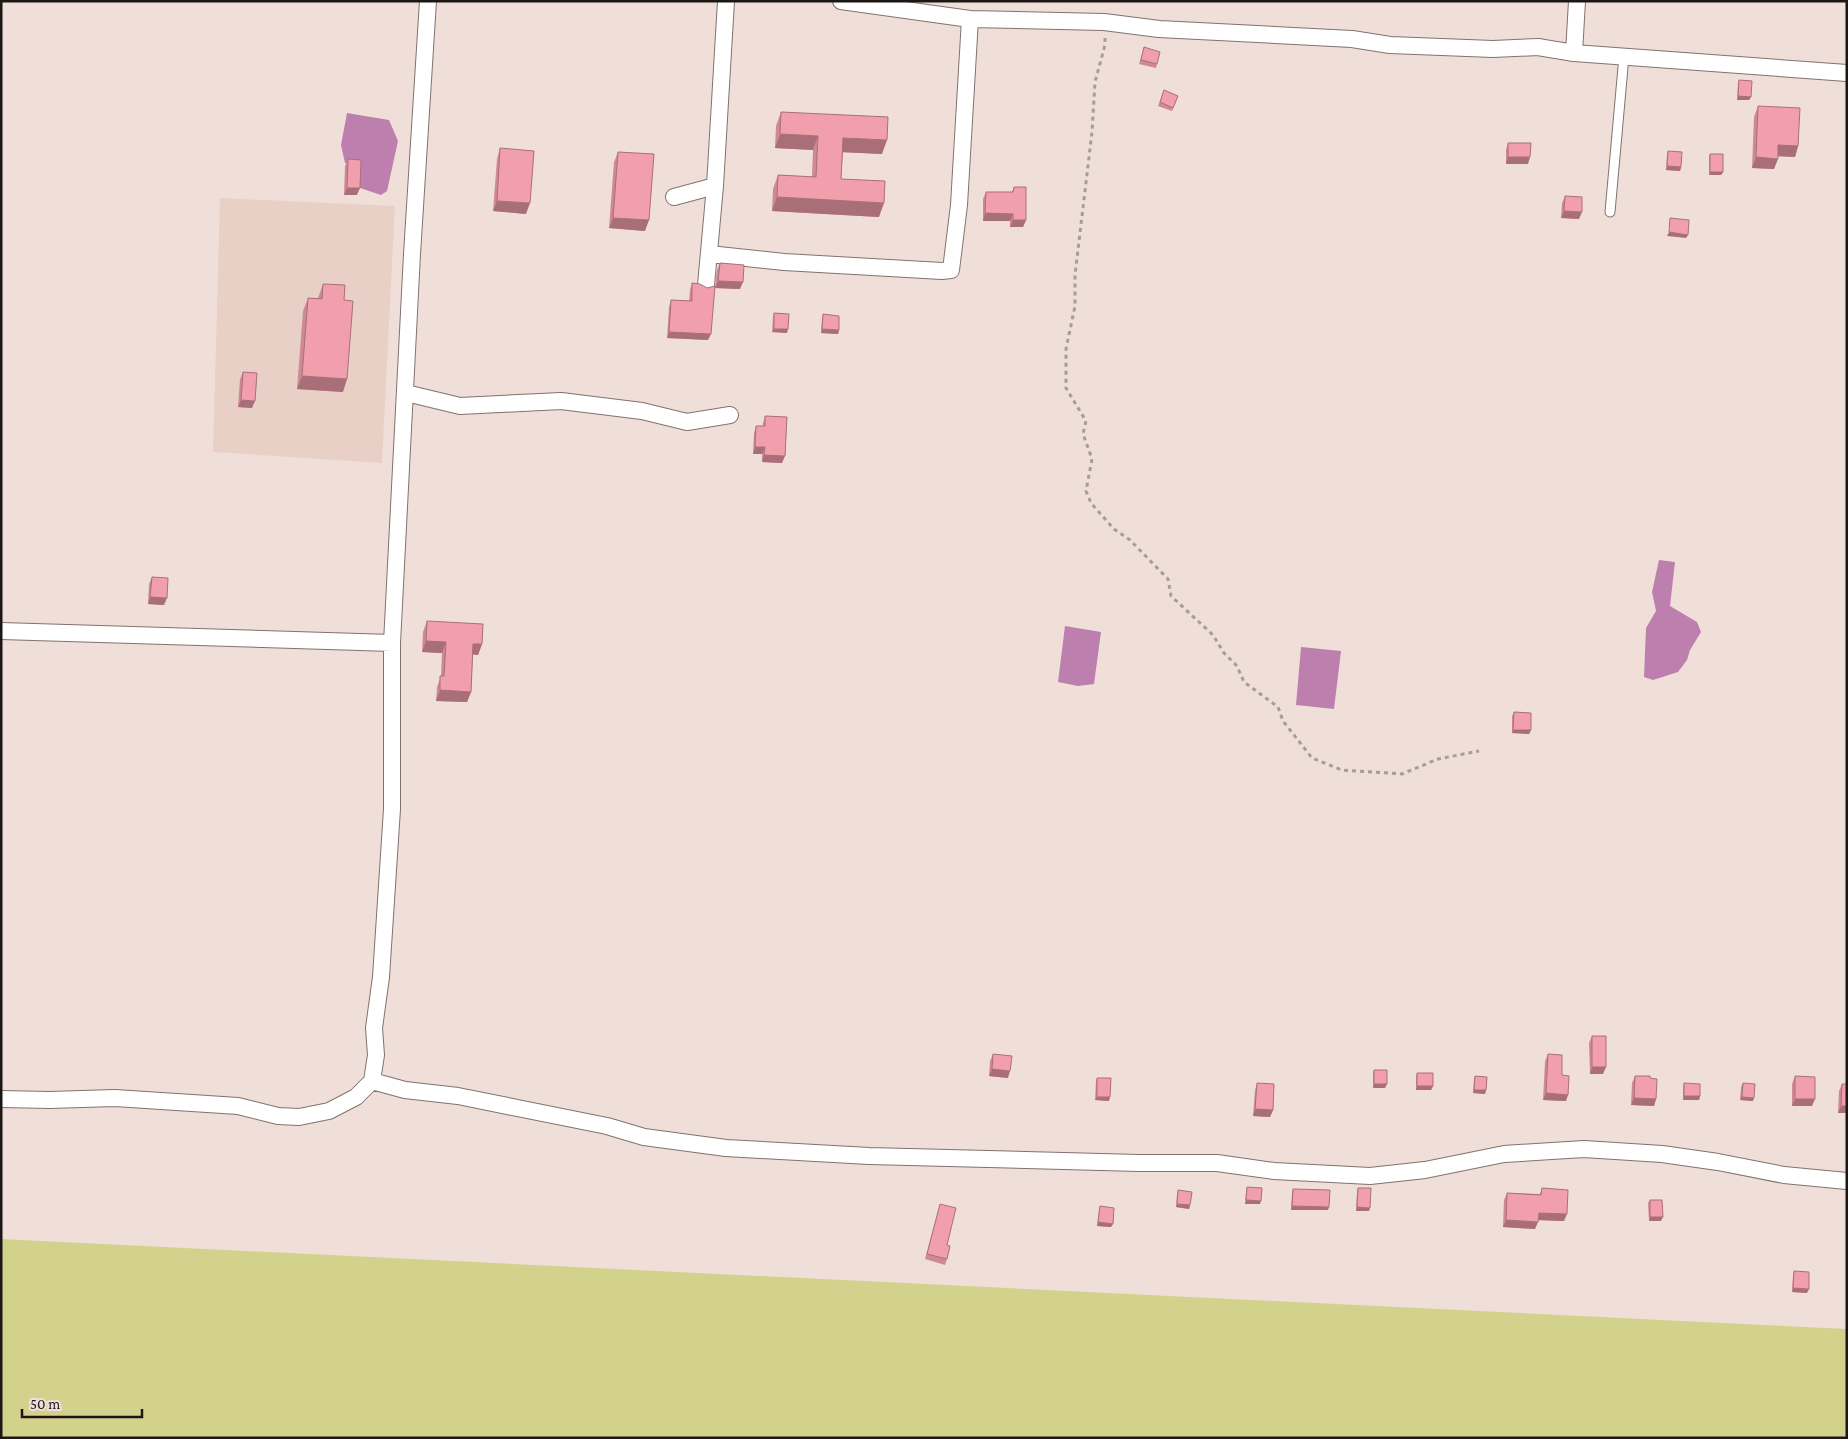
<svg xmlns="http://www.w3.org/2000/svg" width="1848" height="1439" viewBox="0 0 1848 1439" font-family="'Crimson Pro',serif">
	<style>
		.built { fill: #e9d0c7 }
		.green { fill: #d3d28d }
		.water { fill: #bd7fae }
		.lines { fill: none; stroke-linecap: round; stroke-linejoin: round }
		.service-casing { stroke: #81726d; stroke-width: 11 }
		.minor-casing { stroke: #81726d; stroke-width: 18 }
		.path { stroke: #a99c97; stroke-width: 3; stroke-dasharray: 4 4; stroke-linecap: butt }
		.service { stroke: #fff; stroke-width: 9 }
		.minor { stroke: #fff; stroke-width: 16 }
		.wall { fill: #cf8995 }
		.shaded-wall { fill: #a96f79 }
		.building { fill: #f19fad; stroke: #a96f79 }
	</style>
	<rect width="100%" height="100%" fill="#f0dfd9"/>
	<path class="built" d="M 220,198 L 395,206 L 382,463 L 213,452 Z"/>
	<path class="green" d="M 1,1239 L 1847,1329 L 1847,1438 L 1,1438 Z"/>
	<path class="water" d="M 347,113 L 389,120 L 398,141 L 387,191 L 381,195 L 360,188 L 359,165 L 345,163 L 341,145 Z
		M 1659,560 L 1675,562 L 1670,606 L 1697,622 L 1701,632 L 1690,650 L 1687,660 L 1678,672 L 1653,680 L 1644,677 L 1646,628 L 1656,611 L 1652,592 Z
		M 1065,626 L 1101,632 L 1094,684 L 1078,686 L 1058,682 Z
		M 1301,647 L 1341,651 L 1334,709 L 1296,705 Z"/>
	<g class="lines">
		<g class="service-casing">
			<path id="service" d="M 1610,212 L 1624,56"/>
		</g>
		<g class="minor-casing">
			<path id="minor" d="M 841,1 L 970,19 L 1104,22 L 1159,29 L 1352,39 L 1390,45 L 1493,49 L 1538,47 L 1574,53 L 1847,73
				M 1574,53 L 1577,1
				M 674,197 L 715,186
				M 709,254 L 784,262 L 942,271 L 951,270 L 959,205 L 970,19
				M 706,285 L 715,186 L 726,1
				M 406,393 L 460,406 L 561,401 L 642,411 L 687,422 L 730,415
				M 1,631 L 392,643
				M 372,1081 L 405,1090 L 458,1096 L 607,1126 L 644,1137 L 726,1148 L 869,1156 L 1139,1163 L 1217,1163 L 1274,1171 L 1370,1176 L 1425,1170 L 1504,1154 L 1584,1149 L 1662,1154 L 1718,1162 L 1784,1175 L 1847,1181
				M 1,1099 L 49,1100 L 115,1098 L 238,1106 L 278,1116 L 299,1117 L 329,1111 L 356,1097 L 372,1081 L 376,1055 L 374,1028 L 381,977 L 392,809 L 392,643 L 412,254 L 428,1"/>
		</g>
		<path class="path" d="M 1105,38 L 1105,45 L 1095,82 L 1092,132 L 1075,275 L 1075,306 L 1066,349 L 1066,388 L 1086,421 L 1083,434 L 1092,459 L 1086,491 L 1091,503 L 1114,529 L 1130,540 L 1168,579 L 1171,596 L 1213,635 L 1224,653 L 1237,666 L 1244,682 L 1278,707 L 1283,721 L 1312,758 L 1342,770 L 1402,774 L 1438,759 L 1479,751"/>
		<use href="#service" class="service"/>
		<use href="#minor" class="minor"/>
	</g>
	<path class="wall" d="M 1144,47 L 1157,64 L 1156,68 L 1139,64 Z
		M 1739,80 L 1751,97 L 1749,100 L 1737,100 L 1738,83 Z
		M 1164,90 L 1178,96 L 1172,111 L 1158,106 Z
		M 1758,106 L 1798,146 L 1795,157 L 1778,156 L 1774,169 L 1752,168 L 1754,117 Z
		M 781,112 L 882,154 L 843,152 L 841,179 L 879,217 L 772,211 L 773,189 L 778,175 L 812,177 L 813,150 L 775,148 L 776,126 Z
		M 1508,143 L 1528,164 L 1506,164 L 1506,150 Z
		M 500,148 L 526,214 L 493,211 L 497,159 Z
		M 1668,151 L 1681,167 L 1680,171 L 1666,170 L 1667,155 Z
		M 618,152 L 645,231 L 609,228 L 614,162 Z
		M 1710,154 L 1723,172 L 1721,175 L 1709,175 L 1709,158 Z
		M 348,159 L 357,195 L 344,195 L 345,166 Z
		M 1014,187 L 1026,220 L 1023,227 L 1010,227 L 1010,221 L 983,221 L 983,199 L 986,192 L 1012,192 Z
		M 1565,196 L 1579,219 L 1561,218 L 1562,203 Z
		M 720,263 L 740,289 L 715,288 L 717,270 Z
		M 692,283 L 708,340 L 667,338 L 669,307 L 671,300 L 689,301 L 690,290 Z
		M 323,284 L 344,300 L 343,392 L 297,389 L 303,311 L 308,298 L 318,298 Z
		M 774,313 L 787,333 L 772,332 L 773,317 Z
		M 823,314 L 839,330 L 838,334 L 821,333 L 822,318 Z
		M 243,372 L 252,408 L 238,407 L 240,379 Z
		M 765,416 L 782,463 L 762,462 L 762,454 L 753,454 L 754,433 L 756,426 L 763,426 L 763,423 Z
		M 152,577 L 164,605 L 148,604 L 149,584 Z
		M 427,621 L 482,644 L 478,655 L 473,654 L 471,692 L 467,702 L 436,701 L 437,687 L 441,676 L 442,653 L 422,652 L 423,632 Z
		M 1514,712 L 1531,730 L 1529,734 L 1512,733 L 1512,716 Z
		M 1592,1036 L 1603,1074 L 1590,1074 L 1589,1043 Z
		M 993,1054 L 1008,1078 L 989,1076 L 990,1061 Z
		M 1548,1054 L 1562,1075 L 1566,1101 L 1543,1100 L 1545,1061 Z
		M 1374,1070 L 1385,1088 L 1373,1088 L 1373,1074 Z
		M 1417,1073 L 1433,1086 L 1431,1090 L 1416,1090 L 1416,1076 Z
		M 1475,1076 L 1486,1090 L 1485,1094 L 1473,1093 L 1474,1079 Z
		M 1635,1076 L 1650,1078 L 1656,1099 L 1654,1106 L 1631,1105 L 1632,1083 Z
		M 1795,1076 L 1812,1106 L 1792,1106 L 1792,1084 Z
		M 1097,1078 L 1109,1101 L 1095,1100 L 1096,1081 Z
		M 1257,1083 L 1273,1110 L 1270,1117 L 1253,1116 L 1255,1090 Z
		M 1684,1083 L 1700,1096 L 1699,1100 L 1683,1100 L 1683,1087 Z
		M 1743,1083 L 1753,1101 L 1740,1100 L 1741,1087 Z
		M 1842,1084 L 1847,1084 L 1847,1113 L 1838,1113 L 1839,1091 Z
		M 1247,1187 L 1260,1204 L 1245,1204 L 1246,1191 Z
		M 1358,1188 L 1369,1211 L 1356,1211 L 1357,1191 Z
		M 1542,1188 L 1564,1221 L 1538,1220 L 1535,1229 L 1503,1227 L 1504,1200 L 1507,1193 L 1540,1194 Z
		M 1293,1189 L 1328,1210 L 1291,1210 L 1292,1193 Z
		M 1178,1190 L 1190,1205 L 1189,1209 L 1176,1207 L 1177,1194 Z
		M 1650,1200 L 1661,1221 L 1649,1221 L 1648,1203 Z
		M 940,1204 L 947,1245 L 947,1259 L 945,1265 L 925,1259 Z
		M 1100,1206 L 1111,1227 L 1097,1226 L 1099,1210 Z
		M 1794,1271 L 1807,1293 L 1792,1292 L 1793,1275 Z"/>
	<path class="shaded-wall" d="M 1738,96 L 1751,97 L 1749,100 L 1737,100 Z
		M 780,134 L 818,136 L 813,150 L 775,148 Z
		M 843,138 L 887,140 L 882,154 L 838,152 Z
		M 1778,145 L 1798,146 L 1795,157 L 1775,156 Z
		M 1508,157 L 1530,157 L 1528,164 L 1506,164 Z
		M 1756,157 L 1778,159 L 1774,169 L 1752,168 Z
		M 1667,166 L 1681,167 L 1680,171 L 1666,170 Z
		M 1710,172 L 1723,172 L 1721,175 L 1709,175 Z
		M 347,188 L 360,188 L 357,195 L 344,195 Z
		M 777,197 L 884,203 L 879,217 L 772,211 Z
		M 497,201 L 530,203 L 526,214 L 493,211 Z
		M 1564,211 L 1582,212 L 1579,219 L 1561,218 Z
		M 985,213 L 1013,214 L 1010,221 L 983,221 Z
		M 613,218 L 649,220 L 645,231 L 609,228 Z
		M 1013,220 L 1026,220 L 1023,227 L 1010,227 Z
		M 1669,232 L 1688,235 L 1686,238 L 1667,236 Z
		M 718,281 L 743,282 L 740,289 L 715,288 Z
		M 774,329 L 788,329 L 787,333 L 772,332 Z
		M 822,329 L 839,330 L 838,334 L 821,333 Z
		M 669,332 L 711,334 L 708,340 L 667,338 Z
		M 302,376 L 347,379 L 343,392 L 297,389 Z
		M 241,400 L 255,401 L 252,408 L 238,407 Z
		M 755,447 L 765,447 L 762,454 L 753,454 Z
		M 764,455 L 785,456 L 782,463 L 762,462 Z
		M 150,597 L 167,598 L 164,605 L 148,604 Z
		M 426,641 L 446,642 L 442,653 L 422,652 Z
		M 473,644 L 482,644 L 478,655 L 469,654 Z
		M 440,690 L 471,692 L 467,702 L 436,701 Z
		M 1513,730 L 1531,730 L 1529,734 L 1512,733 Z
		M 1592,1067 L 1606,1067 L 1603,1074 L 1590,1074 Z
		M 992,1069 L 1010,1071 L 1008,1078 L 989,1076 Z
		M 1374,1084 L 1387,1084 L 1385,1088 L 1373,1088 Z
		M 1417,1086 L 1433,1086 L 1431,1090 L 1416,1090 Z
		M 1474,1090 L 1486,1090 L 1485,1094 L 1473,1093 Z
		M 1546,1093 L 1568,1095 L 1566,1101 L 1543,1100 Z
		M 1684,1096 L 1700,1096 L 1699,1100 L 1683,1100 Z
		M 1097,1097 L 1110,1097 L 1109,1101 L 1095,1100 Z
		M 1742,1097 L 1754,1098 L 1753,1101 L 1740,1100 Z
		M 1634,1098 L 1656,1099 L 1654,1106 L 1631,1105 Z
		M 1795,1099 L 1815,1099 L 1812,1106 L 1792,1106 Z
		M 1841,1106 L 1847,1106 L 1847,1113 L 1838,1113 Z
		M 1255,1109 L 1273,1110 L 1270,1117 L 1253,1116 Z
		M 1246,1200 L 1261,1201 L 1260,1204 L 1245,1204 Z
		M 1177,1204 L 1190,1205 L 1189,1209 L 1176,1207 Z
		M 1292,1206 L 1329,1207 L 1328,1210 L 1291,1210 Z
		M 1357,1207 L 1370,1208 L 1369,1211 L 1356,1211 Z
		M 1539,1213 L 1567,1214 L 1564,1221 L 1536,1220 Z
		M 1650,1217 L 1663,1217 L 1661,1221 L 1649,1221 Z
		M 1506,1220 L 1538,1222 L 1535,1229 L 1503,1227 Z
		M 1098,1222 L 1113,1224 L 1111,1227 L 1097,1226 Z
		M 1793,1288 L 1809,1289 L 1807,1293 L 1792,1292 Z"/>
	<path class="building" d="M 1144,47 L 1160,52 L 1157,64 L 1141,60 Z
		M 1739,80 L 1752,81 L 1751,97 L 1738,96 Z
		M 1164,90 L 1178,96 L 1173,108 L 1160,102 Z
		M 1758,106 L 1800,108 L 1798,146 L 1778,145 L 1778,159 L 1756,157 Z
		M 781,112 L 888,117 L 887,140 L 843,138 L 841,179 L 885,181 L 884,203 L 777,197 L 778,175 L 816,177 L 818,136 L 780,134 Z
		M 1508,143 L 1531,143 L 1530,157 L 1508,157 Z
		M 500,148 L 534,151 L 530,203 L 497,201 Z
		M 1668,151 L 1682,152 L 1681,167 L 1667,166 Z
		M 618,152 L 654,154 L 649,220 L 613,218 Z
		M 1710,154 L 1723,154 L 1723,172 L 1710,172 Z
		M 348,159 L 361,160 L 360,188 L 347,188 Z
		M 1014,187 L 1026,187 L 1026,220 L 1013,220 L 1013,214 L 985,213 L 986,192 L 1013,192 Z
		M 1565,196 L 1582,197 L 1582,212 L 1564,211 Z
		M 1670,218 L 1689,220 L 1688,235 L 1669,232 Z
		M 720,263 L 744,265 L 743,282 L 718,281 Z
		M 692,283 L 700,284 L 707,288 L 715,286 L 711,334 L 669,332 L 671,300 L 692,301 Z
		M 323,284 L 345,285 L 344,300 L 353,301 L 347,379 L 302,376 L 308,298 L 322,299 Z
		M 774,313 L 789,314 L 788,329 L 774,329 Z
		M 823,314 L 839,316 L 839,330 L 822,329 Z
		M 243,372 L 257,373 L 255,401 L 241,400 Z
		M 765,416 L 787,417 L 785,456 L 764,455 L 765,447 L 755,447 L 756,426 L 765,426 Z
		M 152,577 L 168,578 L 167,598 L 150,597 Z
		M 427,621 L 483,624 L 482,644 L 473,644 L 471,692 L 440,690 L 440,676 L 444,676 L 446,642 L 426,641 Z
		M 1514,712 L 1531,713 L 1531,730 L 1513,730 Z
		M 1592,1036 L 1606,1036 L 1606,1067 L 1592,1067 Z
		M 993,1054 L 1012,1056 L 1010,1071 L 992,1069 Z
		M 1548,1054 L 1562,1055 L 1562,1075 L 1569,1076 L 1568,1095 L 1546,1093 Z
		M 1374,1070 L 1387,1070 L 1387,1084 L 1374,1084 Z
		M 1417,1073 L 1433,1073 L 1433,1086 L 1417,1086 Z
		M 1475,1076 L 1487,1077 L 1486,1090 L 1474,1090 Z
		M 1635,1076 L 1650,1076 L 1650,1078 L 1657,1079 L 1656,1099 L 1634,1098 Z
		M 1795,1076 L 1815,1077 L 1815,1099 L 1795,1099 Z
		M 1097,1078 L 1111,1078 L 1110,1097 L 1097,1097 Z
		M 1257,1083 L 1274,1084 L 1273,1110 L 1255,1109 Z
		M 1684,1083 L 1700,1084 L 1700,1096 L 1684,1096 Z
		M 1743,1083 L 1755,1084 L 1754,1098 L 1742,1097 Z
		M 1842,1084 L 1847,1084 L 1847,1106 L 1841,1106 Z
		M 1247,1187 L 1262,1188 L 1261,1201 L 1246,1200 Z
		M 1358,1188 L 1371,1188 L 1370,1208 L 1357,1207 Z
		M 1542,1188 L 1568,1190 L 1567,1214 L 1539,1213 L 1538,1222 L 1506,1220 L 1507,1193 L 1541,1195 Z
		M 1293,1189 L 1330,1190 L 1329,1207 L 1292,1206 Z
		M 1178,1190 L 1192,1192 L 1190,1205 L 1177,1204 Z
		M 1650,1200 L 1662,1200 L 1663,1217 L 1650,1217 Z
		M 940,1204 L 956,1208 L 947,1245 L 950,1246 L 947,1259 L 927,1254 Z
		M 1100,1206 L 1114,1208 L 1113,1224 L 1098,1222 Z
		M 1794,1271 L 1809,1272 L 1809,1289 L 1793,1288 Z"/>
	<rect width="1848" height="1439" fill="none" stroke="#1c1714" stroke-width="5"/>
	<path d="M22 1409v8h120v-8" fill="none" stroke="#1c1714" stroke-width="2.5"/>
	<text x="30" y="1409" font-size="15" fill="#1c1714" stroke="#f0dfd9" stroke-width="4" paint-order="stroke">50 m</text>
</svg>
